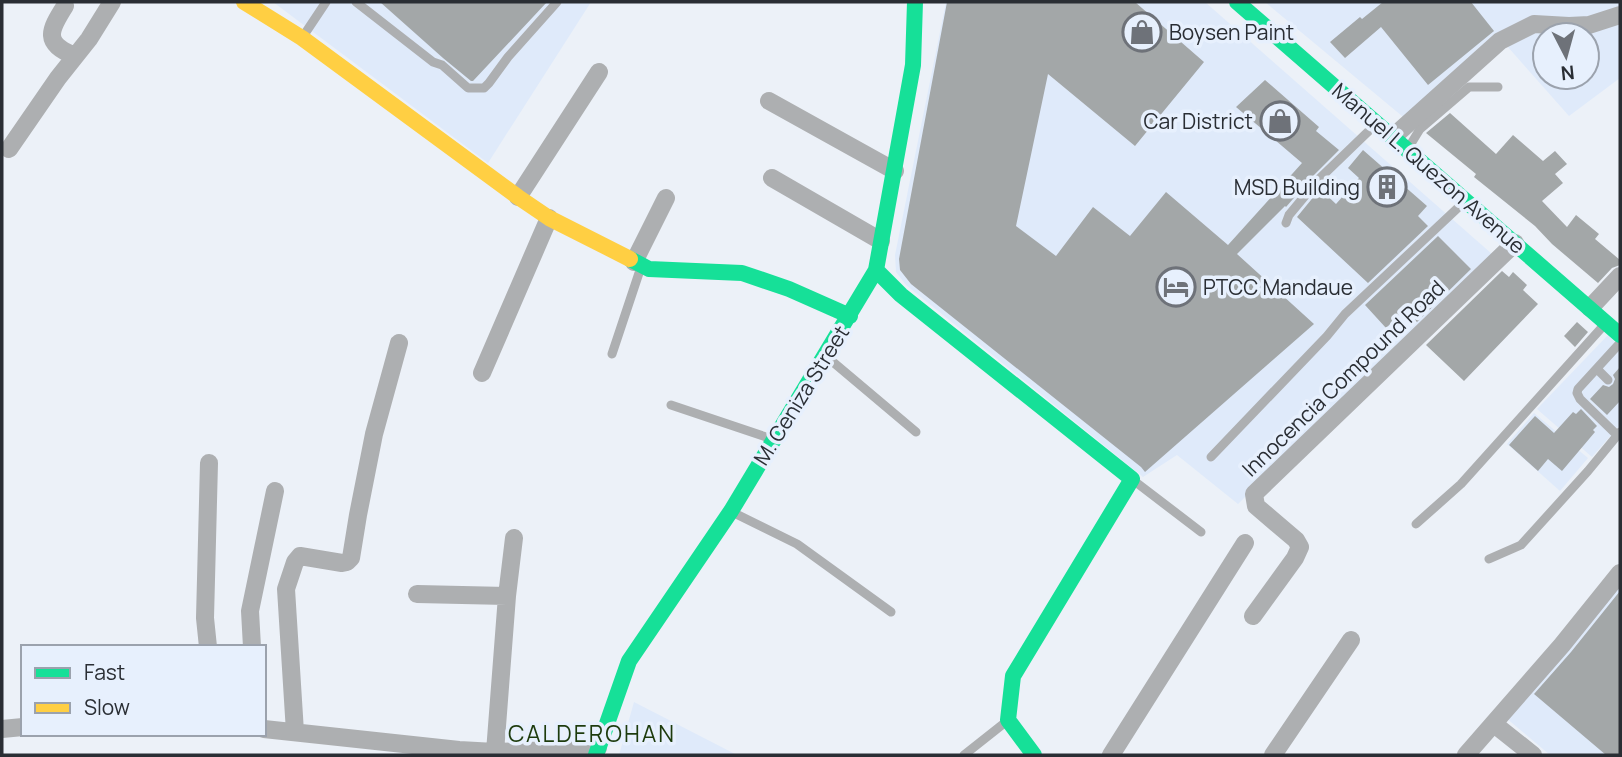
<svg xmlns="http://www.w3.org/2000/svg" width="1622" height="757" viewBox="0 0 1622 757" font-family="Manrope,sans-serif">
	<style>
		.built { fill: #dfeafa; fill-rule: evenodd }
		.building { fill: #a3a7a8 }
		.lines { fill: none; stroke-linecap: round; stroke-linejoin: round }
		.lane { stroke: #adafb1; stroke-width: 9 }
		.street { stroke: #adafb1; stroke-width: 18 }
		.fast { stroke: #16e098; stroke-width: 16 }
		.slow { stroke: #ffcf43; stroke-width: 16 }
		.labels { text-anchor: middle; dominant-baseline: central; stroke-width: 7; stroke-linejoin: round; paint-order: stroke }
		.poi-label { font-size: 21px; fill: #2a2e34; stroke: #e7f0fd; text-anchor: start }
		.street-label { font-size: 21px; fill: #2a2e34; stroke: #e7f0fd }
		.neighbourhood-label { font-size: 23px; letter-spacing: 2px; fill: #1d3b0d; stroke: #e7f0fd }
	</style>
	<rect width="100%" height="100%" fill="#ecf1f8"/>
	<path class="built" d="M 273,2 L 591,2 L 488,163 Z
		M 946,2 L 966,2 L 1026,53 L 1077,2 L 1205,2 L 1492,254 L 1238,504 L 1177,455 L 1143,477 L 906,285 L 896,272 L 895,255 Z
		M 1265,2 L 1620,2 L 1620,78 L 1569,116 L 1507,46 L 1414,126 ZM 1545,35 L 1587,35 L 1587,77 L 1545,77 Z
		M 1608,335 L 1620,347 L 1620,425 L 1592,457 L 1537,409 Z
		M 1534,413 L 1588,458 L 1560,491 L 1507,444 Z
		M 1620,578 L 1620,755 L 1550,755 L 1505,717 Z
		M 634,702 L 737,755 L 619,755 Z"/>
	<path class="building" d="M 380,2 L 547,2 L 473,81 L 471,81 L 443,58 Z
		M 947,2 L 1135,2 L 1204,62 L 1135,146 L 1048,74 L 1016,226 L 1056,256 L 1093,207 L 1130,236 L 1166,192 L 1228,245 L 1302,163 L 1236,107 L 1265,80 L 1319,127 L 1316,131 L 1339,150 L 1314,175 L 1286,207 L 1285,206 L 1237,254 L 1314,324 L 1145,472 L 1141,467 L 911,284 L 900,270 L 899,259 Z
		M 1383,2 L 1471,2 L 1494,31 L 1428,85 L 1381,27 L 1345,58 L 1330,42 L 1360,17 L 1362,19 Z
		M 1450,113 L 1496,154 L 1513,135 L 1543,161 L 1555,151 L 1567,164 L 1555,174 L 1563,183 L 1542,201 L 1567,227 L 1576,215 L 1599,234 L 1595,239 L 1620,260 L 1620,265 L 1612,268 L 1598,283 L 1552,244 L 1535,226 L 1474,177 L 1476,174 L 1426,133 Z
		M 1363,150 L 1427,206 L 1418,216 L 1428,226 L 1368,283 L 1297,217 L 1320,189 L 1336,204 L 1359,178 L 1348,168 Z
		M 1438,236 L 1471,269 L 1417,322 L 1405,310 L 1386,328 L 1365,305 Z
		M 1502,271 L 1509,277 L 1513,272 L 1527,285 L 1523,290 L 1538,304 L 1464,381 L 1426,345 Z
		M 1577,322 L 1588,332 L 1575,347 L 1564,336 Z
		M 1620,367 L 1620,401 L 1607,415 L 1590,399 L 1603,385 L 1609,387 L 1613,384 L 1615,379 L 1613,375 Z
		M 1581,409 L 1597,426 L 1593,430 L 1595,432 L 1562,471 L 1548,459 L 1538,471 L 1509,445 L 1535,416 L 1554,433 L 1573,412 L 1576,414 Z
		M 1620,591 L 1620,755 L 1606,755 L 1534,694 L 1571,652 Z"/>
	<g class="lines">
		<path class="lane" d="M 356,2 L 433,62 L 442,65 L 468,88 L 484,88 L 489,83 L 508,57 L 557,2
			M 304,35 L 326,2
			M 1409,147 L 1420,129 L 1469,87 L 1498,87
			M 1286,223 L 1289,215 L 1319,179 L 1376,124
			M 612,354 L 641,267
			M 827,357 L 916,432
			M 1597,369 L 1608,380
			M 671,405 L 772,439
			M 1617,435 L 1580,399 L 1577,393 L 1578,389 L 1620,343
			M 1211,457 L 1327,336 L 1345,314 L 1463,203
			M 1133,480 L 1201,532
			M 732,512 L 797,544 L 891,612
			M 1416,524 L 1461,484 L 1605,324
			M 1489,559 L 1521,545 L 1588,471 L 1620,432
			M 964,755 L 1007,721"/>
		<path class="street" d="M 65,6 C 49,31 43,43 75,56
			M 769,101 L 895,171
			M 1393,137 L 1500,41 L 1534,24 L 1569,26 L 1589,25 L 1620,15
			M 9,149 L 58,78 L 89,39 L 112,2
			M 772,178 L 881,241
			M 518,197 L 599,72
			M 634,262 L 666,198
			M 1590,308 L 1620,276
			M 482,373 L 549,218
			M 417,594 L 507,596
			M 1253,616 L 1295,558 L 1300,547 L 1296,540 L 1256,506 L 1254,494 L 1515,243
			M 208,647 L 205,618 L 209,463
			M 252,647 L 250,611 L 275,491
			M 1494,724 L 1533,755
			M 2,729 L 23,727
			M 264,729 L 459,750 L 495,752 L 598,748
			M 295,732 L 286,589 L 295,562 L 300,556 L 342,563 L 347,562 L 351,558 L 358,515 L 374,434 L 399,343
			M 495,752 L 507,596 L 514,538
			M 1111,755 L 1245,543
			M 1273,755 L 1351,640
			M 1466,755 L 1562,645 L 1620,573"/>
		<path class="fast" d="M 1237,2 L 1620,335
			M 630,259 L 649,269 L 742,273 L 789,289 L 850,316
			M 876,270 L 901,295 L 1132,479 L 1013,676 L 1008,720 L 1034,755
			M 596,755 L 629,661 L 731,511 L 876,270 L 913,65 L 915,2"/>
		<path class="slow" d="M 244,2 L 302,38 L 518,197 L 549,218 L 630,259"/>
	</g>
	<defs>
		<g id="shop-ring" transform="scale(2.0125)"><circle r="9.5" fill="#e7f0fd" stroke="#6e7279" stroke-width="1.5"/><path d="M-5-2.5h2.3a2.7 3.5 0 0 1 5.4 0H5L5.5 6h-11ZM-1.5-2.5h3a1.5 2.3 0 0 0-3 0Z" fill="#6e7279"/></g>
		<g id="building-ring" transform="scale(2.0125)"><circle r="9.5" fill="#e7f0fd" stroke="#6e7279" stroke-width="1.5"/><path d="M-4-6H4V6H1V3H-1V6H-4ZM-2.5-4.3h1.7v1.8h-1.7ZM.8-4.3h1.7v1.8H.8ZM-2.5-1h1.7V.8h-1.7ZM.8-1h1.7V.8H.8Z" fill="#6e7279"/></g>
		<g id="hotel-ring" transform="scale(2.0125)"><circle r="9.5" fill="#e7f0fd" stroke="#6e7279" stroke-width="1.5"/><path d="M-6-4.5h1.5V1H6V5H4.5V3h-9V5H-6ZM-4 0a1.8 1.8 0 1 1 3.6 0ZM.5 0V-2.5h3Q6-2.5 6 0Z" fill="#6e7279"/></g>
	</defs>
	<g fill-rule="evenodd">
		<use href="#shop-ring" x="1142" y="32"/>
		<use href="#shop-ring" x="1280" y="121"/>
		<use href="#building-ring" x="1387" y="187"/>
		<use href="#hotel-ring" x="1176" y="287"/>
	</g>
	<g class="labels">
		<g class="poi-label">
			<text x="1169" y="32">Boysen Paint</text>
			<text x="1253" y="121" text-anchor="end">Car District</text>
			<text x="1360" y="187" text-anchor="end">MSD Building</text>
			<text x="1203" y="287">PTCC Mandaue</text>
		</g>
		<g class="street-label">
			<text transform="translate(1429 168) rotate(41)">Manuel L. Quezon Avenue</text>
			<text transform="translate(1343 378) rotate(-44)">Innocencia Compound Road</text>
			<text transform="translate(801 395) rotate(-58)">M. Ceniza Street</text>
		</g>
		<g class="neighbourhood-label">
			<text x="592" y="733">CALDEROHAN</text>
		</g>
	</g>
	<rect width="1622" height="757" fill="none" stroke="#2a2e34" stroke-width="7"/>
	<rect x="21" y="645" width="245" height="91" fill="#e7f0fd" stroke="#9ba2ad" stroke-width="2"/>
	<rect x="35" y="668" width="35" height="10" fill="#16e098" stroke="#9ba2ad" stroke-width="2"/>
	<text x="84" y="680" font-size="21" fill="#2a2e34">Fast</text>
	<rect x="35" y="703" width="35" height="10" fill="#ffcf43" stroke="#9ba2ad" stroke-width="2"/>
	<text x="84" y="715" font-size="21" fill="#2a2e34">Slow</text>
	<g transform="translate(1566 56) rotate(174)"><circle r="33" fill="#e7f0fd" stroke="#9ba2ad" stroke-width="2"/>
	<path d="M0-5L12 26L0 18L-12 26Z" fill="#6e7279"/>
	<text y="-10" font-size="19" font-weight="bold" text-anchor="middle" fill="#2a2e34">N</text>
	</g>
</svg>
